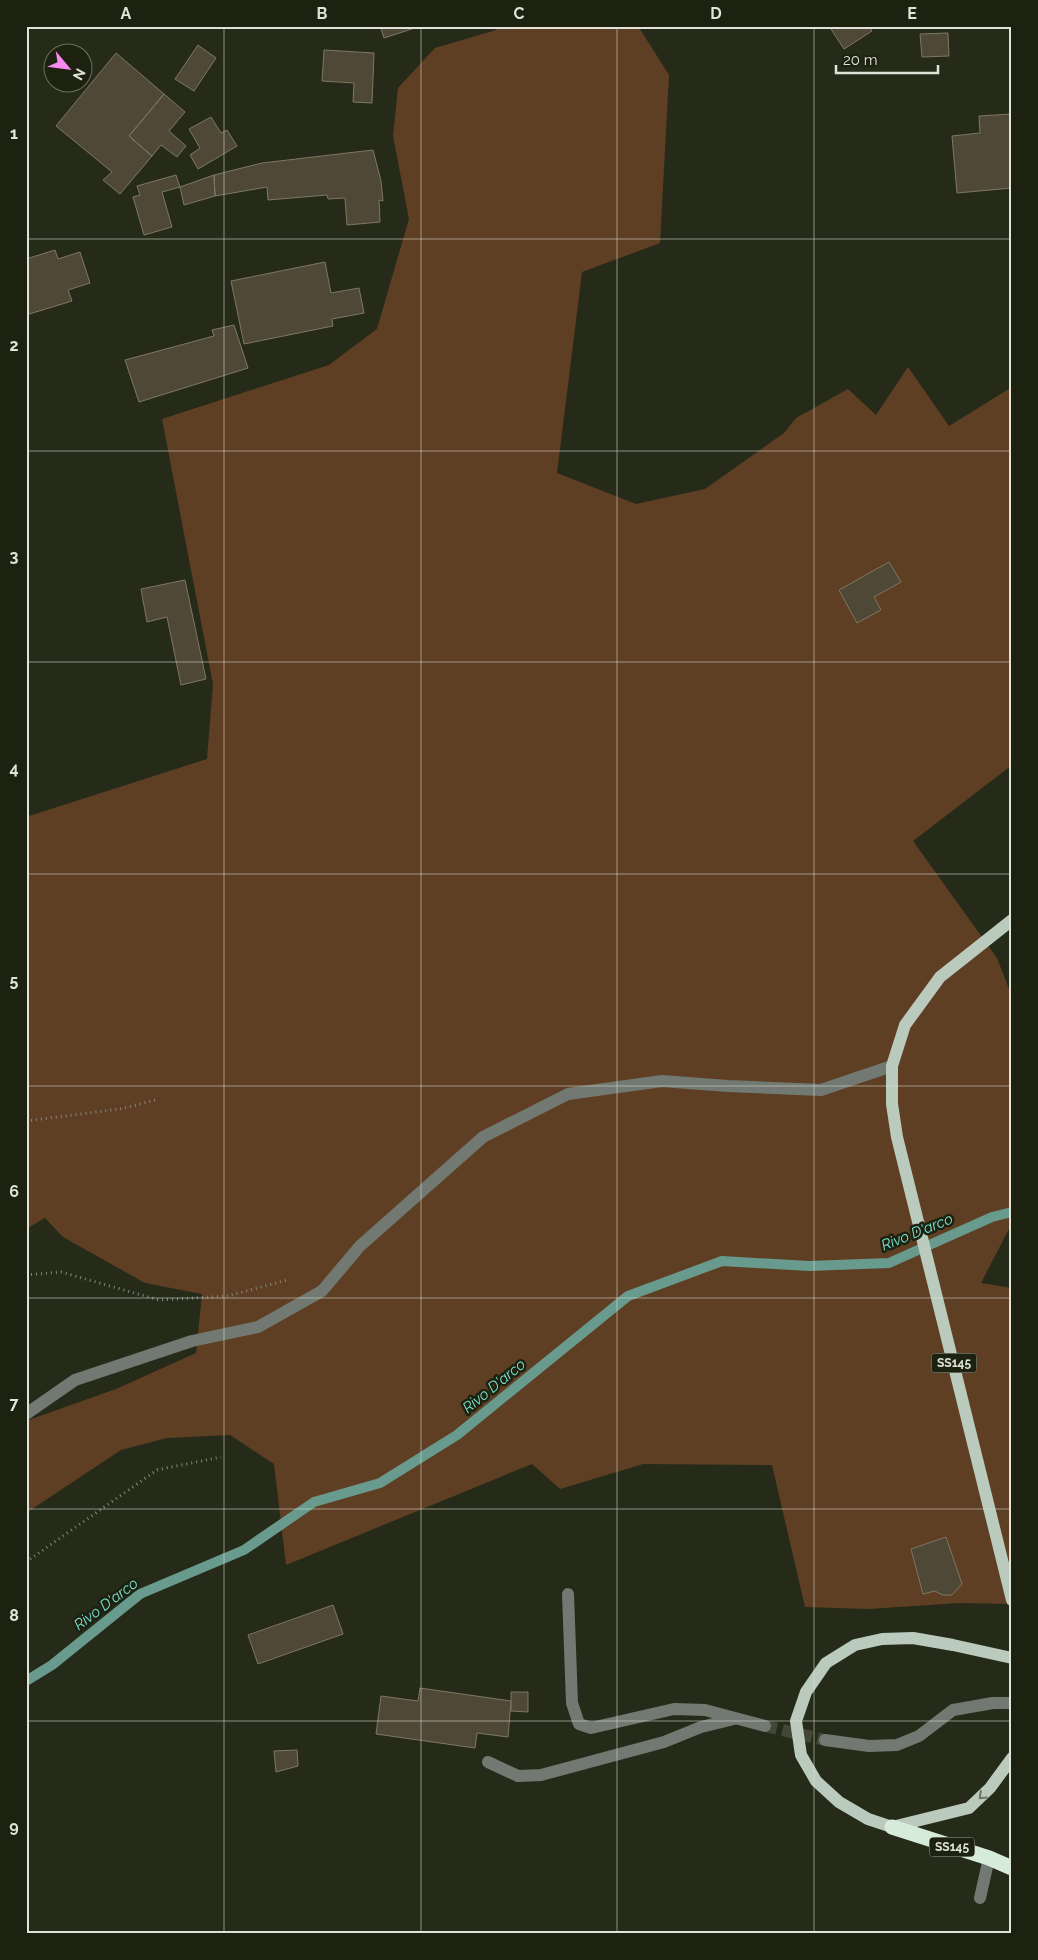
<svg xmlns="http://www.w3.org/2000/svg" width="1038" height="1960" viewBox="0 0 1038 1960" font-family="Raleway,sans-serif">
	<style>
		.green { fill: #5f3f24 }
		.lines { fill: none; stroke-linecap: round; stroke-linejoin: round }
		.stream { stroke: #689a8e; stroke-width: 10 }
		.building { fill: #4f4836; stroke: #7e7763 }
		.minor-tunnel { stroke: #424736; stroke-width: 12; stroke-dasharray: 12 6; stroke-linecap: butt }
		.path { stroke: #828678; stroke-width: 3; stroke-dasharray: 1 4; stroke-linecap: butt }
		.minor { stroke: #717972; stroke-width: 12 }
		.major { stroke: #bacabd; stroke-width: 12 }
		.highway { stroke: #d7ebda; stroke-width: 15 }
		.oneway { stroke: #6c7666 }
		.grid { fill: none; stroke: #e0e3d8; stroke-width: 1; stroke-opacity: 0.55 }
		.labels { text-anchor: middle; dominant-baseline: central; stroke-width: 5; stroke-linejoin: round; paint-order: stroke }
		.shield { fill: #1d2110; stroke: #a6a99c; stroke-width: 1 }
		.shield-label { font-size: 12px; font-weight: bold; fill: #e0e3d8 }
		.water-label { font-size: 15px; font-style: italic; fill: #79e4d1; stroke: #1d2110 }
		.neatline { fill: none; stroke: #e0e3d8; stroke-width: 2 }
		.grid-label { font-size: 16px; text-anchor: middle; font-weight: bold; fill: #e0e3d8 }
	</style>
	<rect width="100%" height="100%" fill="#262b19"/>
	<path class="green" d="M 499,26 L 638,26 L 669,75 L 660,243 L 582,272 L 557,473 L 636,504 L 705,489 L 784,433 L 796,418 L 848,389 L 876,415 L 908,367 L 949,426 L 1012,387 L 1012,478 L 1009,479 L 1012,485 L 1012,765 L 913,841 L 997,958 L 1012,997 L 1012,1223 L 981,1283 L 1012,1288 L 1012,1604 L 959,1603 L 868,1609 L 805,1607 L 772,1465 L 643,1464 L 560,1489 L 532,1464 L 286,1565 L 274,1464 L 230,1435 L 167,1438 L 121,1450 L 26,1513 L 26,1421 L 116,1389 L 196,1353 L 202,1294 L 145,1283 L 63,1237 L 45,1218 L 26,1229 L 26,817 L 207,759 L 213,684 L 162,419 L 329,365 L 377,329 L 409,219 L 393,136 L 398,88 L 435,48 L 496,30 Z"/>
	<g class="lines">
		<path class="stream" d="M 26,1681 L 52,1665 L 140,1594 L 244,1550 L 314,1502 L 380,1483 L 457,1435 L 628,1296 L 722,1261 L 809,1266 L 889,1263 L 992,1217 L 1012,1212"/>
	</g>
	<path class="building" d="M 380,26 L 421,26 L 384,38 Z
		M 829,26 L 869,26 L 872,31 L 844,49 Z
		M 948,33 L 949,56 L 922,57 L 920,34 Z
		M 198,45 L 216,58 L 194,91 L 175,79 Z
		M 324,50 L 374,53 L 372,103 L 353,102 L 354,83 L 322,81 Z
		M 116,53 L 164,94 L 129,136 L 152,156 L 120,194 L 103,180 L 112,172 L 56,126 Z
		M 164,94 L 185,112 L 169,131 L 186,146 L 177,157 L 161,145 L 152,156 L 129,136 Z
		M 1012,114 L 1012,188 L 957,193 L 952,136 L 980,133 L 979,116 Z
		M 211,117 L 221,133 L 227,130 L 237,146 L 198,169 L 190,155 L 200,148 L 189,129 Z
		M 373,150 L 381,181 L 383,201 L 379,200 L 380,222 L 347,225 L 345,198 L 328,199 L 327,195 L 268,200 L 267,187 L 215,196 L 214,175 L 262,163 Z
		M 176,175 L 180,187 L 162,192 L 172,227 L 144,235 L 133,197 L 140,195 L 137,186 Z
		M 214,175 L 215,196 L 184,205 L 180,187 Z
		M 55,250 L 58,259 L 80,252 L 90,283 L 68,290 L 72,301 L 26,315 L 26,259 Z
		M 325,262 L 331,293 L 359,288 L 364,313 L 332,319 L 333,326 L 244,344 L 231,281 Z
		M 234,325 L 248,368 L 139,402 L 125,360 L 214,336 L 212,330 Z
		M 889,562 L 901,582 L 874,597 L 881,610 L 857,623 L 839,590 Z
		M 185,580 L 206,679 L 181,685 L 167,617 L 147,622 L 141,589 Z
		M 946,1537 L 962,1584 L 952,1595 L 942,1595 L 935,1591 L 923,1594 L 911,1549 Z
		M 333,1605 L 343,1634 L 258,1664 L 248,1635 Z
		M 420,1688 L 511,1701 L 508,1737 L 477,1733 L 475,1748 L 376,1734 L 381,1696 L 418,1701 Z
		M 511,1692 L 528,1692 L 528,1712 L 511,1711 Z
		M 297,1750 L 298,1766 L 276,1772 L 274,1751 Z"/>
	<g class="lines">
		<path class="minor-tunnel" d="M 765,1726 L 825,1740"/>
		<path class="path" d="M 26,1121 L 120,1109 L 156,1100
			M 26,1275 L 61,1272 L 159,1300 L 228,1296 L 287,1280
			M 26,1562 L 157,1470 L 221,1457"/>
		<path class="minor" d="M 26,1414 L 75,1380 L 192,1341 L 258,1327 L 322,1291 L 360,1246 L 483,1137 L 568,1094 L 662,1081 L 728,1086 L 821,1090 L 892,1066
			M 568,1594 L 572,1703 L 579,1724 L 591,1728 L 674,1709 L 705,1710 L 765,1726
			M 825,1740 L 869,1746 L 897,1745 L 919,1736 L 953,1710 L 993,1703 L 1012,1703
			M 488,1762 L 518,1776 L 541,1775 L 664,1742 L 701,1727 L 734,1719
			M 980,1898 L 989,1858"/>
		<path class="major" d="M 1012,920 L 940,977 L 905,1025 L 892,1066 L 892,1104 L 897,1137 L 1012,1600
			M 1012,1658 L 953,1645 L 913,1638 L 882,1639 L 855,1645 L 826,1663 L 806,1692 L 796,1721 L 801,1755 L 816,1781 L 839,1802 L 868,1819 L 892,1827 L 969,1808 L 990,1788 L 1012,1758"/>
		<path class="highway" d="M 892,1827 L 989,1858 L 1012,1868"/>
	</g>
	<defs><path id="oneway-chevron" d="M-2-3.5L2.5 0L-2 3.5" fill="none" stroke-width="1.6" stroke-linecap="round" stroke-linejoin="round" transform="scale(1.25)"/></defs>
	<use class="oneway" href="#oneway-chevron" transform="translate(982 1796) rotate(137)"/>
	<path class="grid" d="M 224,26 L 224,1934M 421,26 L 421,1934M 617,26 L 617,1934M 814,26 L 814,1934M 26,239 L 1012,239M 26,451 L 1012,451M 26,662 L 1012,662M 26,874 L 1012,874M 26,1086 L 1012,1086M 26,1298 L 1012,1298M 26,1509 L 1012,1509M 26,1721 L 1012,1721"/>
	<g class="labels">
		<g class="shield">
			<rect x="931.5" y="1353.5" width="45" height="19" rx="4"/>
			<rect x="929.5" y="1837.5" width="45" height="19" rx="4"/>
		</g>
		<g class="shield-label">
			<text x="954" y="1363">SS145</text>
			<text x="952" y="1847">SS145</text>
		</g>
		<g class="water-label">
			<text transform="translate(917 1232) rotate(-22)">Rivo D'arco</text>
			<text transform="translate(494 1386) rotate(-39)">Rivo D'arco</text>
			<text transform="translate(106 1604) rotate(-37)">Rivo D'arco</text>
		</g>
	</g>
	<rect width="1038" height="1960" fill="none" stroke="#1d2110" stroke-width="55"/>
	<g transform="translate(68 68) rotate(119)"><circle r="24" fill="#1d2110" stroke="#6b6f60"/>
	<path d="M0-4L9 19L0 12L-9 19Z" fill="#f589ee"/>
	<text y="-8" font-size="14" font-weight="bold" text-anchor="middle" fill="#e0e3d8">N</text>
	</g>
	<path d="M836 65v8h102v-8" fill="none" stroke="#e0e3d8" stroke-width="2.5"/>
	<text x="843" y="65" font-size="15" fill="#e0e3d8" stroke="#1d2110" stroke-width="4" paint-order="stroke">20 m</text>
	<rect x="28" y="28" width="982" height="1904" class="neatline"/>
	<g class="grid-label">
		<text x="126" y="19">A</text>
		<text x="322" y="19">B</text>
		<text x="519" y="19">C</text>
		<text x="716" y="19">D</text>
		<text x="912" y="19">E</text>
		<text x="14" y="139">1</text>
		<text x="14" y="351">2</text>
		<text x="14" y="562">3</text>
		<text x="14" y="774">4</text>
		<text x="14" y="986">5</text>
		<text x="14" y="1197">6</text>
		<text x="14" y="1409">7</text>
		<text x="14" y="1621">8</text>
		<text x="14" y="1832">9</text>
	</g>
</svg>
